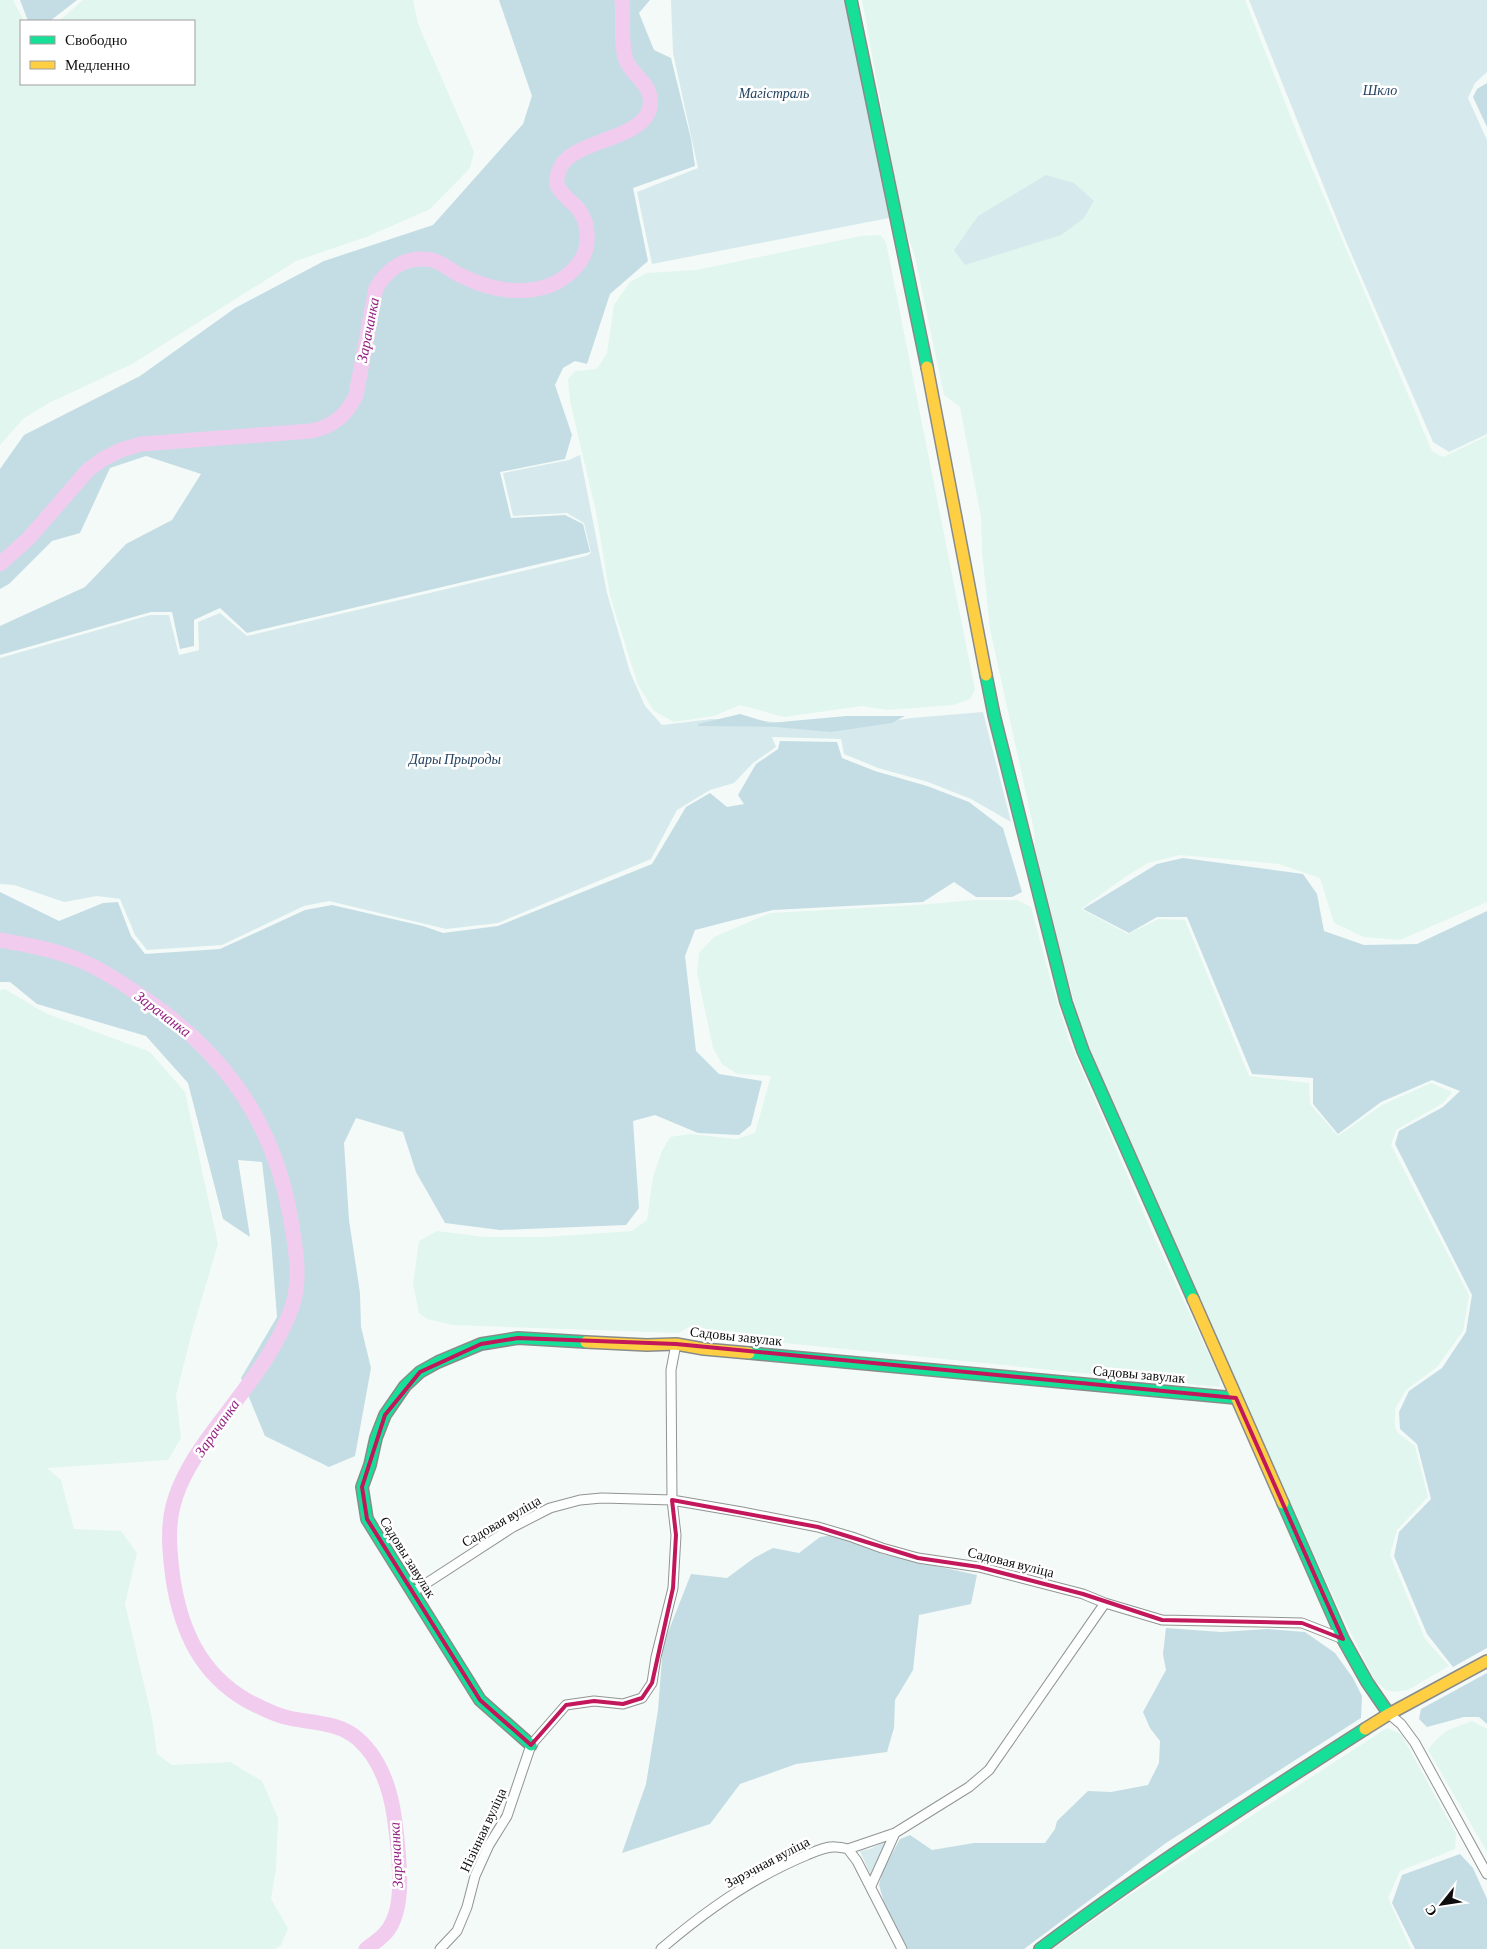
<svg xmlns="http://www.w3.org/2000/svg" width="1487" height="1949" viewBox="0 0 1487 1949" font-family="'Crimson Pro',serif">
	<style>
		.farmland { fill: #e1f6ee }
		.green { fill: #d6eaed }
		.forest { fill: #c4dde4 }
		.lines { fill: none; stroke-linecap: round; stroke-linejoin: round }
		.river { stroke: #f2ccef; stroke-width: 15 }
		.street-casing { stroke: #929493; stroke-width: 11 }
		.fast-casing { stroke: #888b8a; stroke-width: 14 }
		.slow-casing { stroke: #888b8a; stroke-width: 14 }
		.street { stroke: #fdfefe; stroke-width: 9 }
		.fast { stroke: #16e098; stroke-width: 11 }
		.slow { stroke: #ffcf43; stroke-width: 11 }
		.marked { fill: none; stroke: #c2185b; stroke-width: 4; stroke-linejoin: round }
		.labels { text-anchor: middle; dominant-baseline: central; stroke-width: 5; stroke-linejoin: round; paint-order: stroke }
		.park-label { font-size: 14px; font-style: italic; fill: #244260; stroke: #fff }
		.street-label { font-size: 14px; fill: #0e0e0e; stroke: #fff }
		.water-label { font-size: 15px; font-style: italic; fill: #952284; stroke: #fff }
	</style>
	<rect width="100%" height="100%" fill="#f4faf7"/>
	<path class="farmland" d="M 0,0 L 13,0 L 24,21 L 21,21 L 21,84 L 194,84 L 194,21 L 59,21 L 83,0 L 413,0 L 418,24 L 474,152 L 470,168 L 430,209 L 369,236 L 296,261 L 132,364 L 49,403 L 24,418 L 0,445 Z
		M 862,0 L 1245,0 L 1297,133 L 1432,451 L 1443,457 L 1487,436 L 1487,902 L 1400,940 L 1364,937 L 1334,923 L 1320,878 L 1279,864 L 1180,855 L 1148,863 L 1125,877 L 1081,909 L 1128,934 L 1159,919 L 1185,920 L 1249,1076 L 1309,1083 L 1310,1104 L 1338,1136 L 1382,1105 L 1431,1083 L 1452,1092 L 1443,1103 L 1396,1130 L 1391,1145 L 1469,1295 L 1463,1331 L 1437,1367 L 1406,1390 L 1395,1409 L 1395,1427 L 1398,1433 L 1415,1446 L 1428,1497 L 1397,1530 L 1390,1555 L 1425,1639 L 1449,1666 L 1408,1690 L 1395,1692 L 1386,1690 L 1375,1681 L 1340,1611 L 1234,1378 L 1087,1047 L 1063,962 L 1035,849 L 1034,830 L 990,629 L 982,552 L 981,518 L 960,407 L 944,395 L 915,257 L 902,219 Z
		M 880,235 L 886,242 L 975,690 L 970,699 L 953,705 L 887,710 L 862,706 L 784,717 L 740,705 L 714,716 L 674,722 L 654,711 L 638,685 L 610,596 L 596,512 L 570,401 L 568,379 L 575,371 L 597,369 L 607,353 L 614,305 L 630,282 L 647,273 L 696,270 L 861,236 Z
		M 974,900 L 1017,900 L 1031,907 L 1052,985 L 1070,1043 L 1155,1239 L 1220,1379 L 1220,1387 L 715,1336 L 699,1326 L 691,1326 L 678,1333 L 453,1325 L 427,1319 L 419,1313 L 413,1284 L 419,1241 L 437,1231 L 485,1237 L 545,1237 L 632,1231 L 647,1220 L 653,1177 L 662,1151 L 670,1137 L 690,1134 L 736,1139 L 755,1133 L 771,1076 L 737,1074 L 722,1064 L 713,1048 L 697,973 L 699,953 L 714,937 L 770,913 L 918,905 Z
		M 5,989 L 45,1013 L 150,1052 L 185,1092 L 218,1244 L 193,1328 L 176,1395 L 181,1438 L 168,1460 L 47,1468 L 61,1480 L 74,1529 L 121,1531 L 137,1553 L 125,1604 L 152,1718 L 157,1754 L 172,1765 L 230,1762 L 262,1781 L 278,1818 L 276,1869 L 271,1899 L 288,1928 L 281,1945 L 275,1949 L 0,1949 L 0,990 Z
		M 1472,1721 L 1487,1729 L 1487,1852 L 1428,1750 L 1433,1743 L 1446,1731 Z
		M 1387,1728 L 1401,1734 L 1456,1834 L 1455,1849 L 1400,1871 L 1388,1898 L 1411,1949 L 1053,1949 L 1125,1898 Z"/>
	<path class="green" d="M 671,0 L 846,0 L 874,134 L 889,218 L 652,264 L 637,192 L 698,168 L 673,53 Z
		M 1249,0 L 1487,0 L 1487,72 L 1475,83 L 1468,98 L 1487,140 L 1487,434 L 1449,452 L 1433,442 L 1344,237 Z
		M 1046,175 L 1074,183 L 1094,201 L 1083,219 L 1061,235 L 965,265 L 954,250 L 978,216 Z
		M 580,455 L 607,593 L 630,672 L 645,706 L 662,725 L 712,719 L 756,720 L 842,729 L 911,718 L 983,712 L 1011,822 L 971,799 L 928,782 L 878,768 L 844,754 L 841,739 L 772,737 L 776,747 L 753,763 L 734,783 L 710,790 L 677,810 L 651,859 L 498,923 L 446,929 L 329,901 L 304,906 L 222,945 L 147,950 L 135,935 L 120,899 L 97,896 L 64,902 L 14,885 L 0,884 L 0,658 L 150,615 L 169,615 L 179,655 L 199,650 L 198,622 L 220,613 L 247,636 L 586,556 L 591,553 L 584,523 L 567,513 L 513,516 L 503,473 L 569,460 Z
		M 889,1840 L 871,1876 L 860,1851 L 870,1849 Z"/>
	<path class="forest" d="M 20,0 L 77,0 L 50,21 L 28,21 Z
		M 499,0 L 650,0 L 639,13 L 654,50 L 671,58 L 691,139 L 695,166 L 633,188 L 648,261 L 610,294 L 587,364 L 575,361 L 563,368 L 555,385 L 572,435 L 565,459 L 500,472 L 511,518 L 565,515 L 583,524 L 590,552 L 247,633 L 220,608 L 194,620 L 194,646 L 180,649 L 172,612 L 151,612 L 0,655 L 0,626 L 85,587 L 126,544 L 172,520 L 201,474 L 146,456 L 110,468 L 80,533 L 52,541 L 9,584 L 0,589 L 0,469 L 24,435 L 140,376 L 235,308 L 324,261 L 433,225 L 523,124 L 532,96 Z
		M 1487,83 L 1487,127 L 1473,97 L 1477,89 Z
		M 740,714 L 770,723 L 846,716 L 905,716 L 892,723 L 831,732 L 776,727 L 698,726 L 698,724 Z
		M 780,741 L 837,742 L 842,758 L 875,771 L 927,786 L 969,802 L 1003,828 L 1022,892 L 1012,897 L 976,897 L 954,882 L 923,902 L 773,910 L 695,930 L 685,956 L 696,1051 L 719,1074 L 762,1081 L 751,1125 L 739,1135 L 698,1133 L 655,1115 L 633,1121 L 639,1208 L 626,1225 L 500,1230 L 445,1223 L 416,1172 L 403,1132 L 356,1118 L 344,1143 L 349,1220 L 360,1293 L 361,1327 L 371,1368 L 355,1456 L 329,1467 L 265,1436 L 241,1378 L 277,1317 L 271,1240 L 262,1162 L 238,1160 L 250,1237 L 223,1219 L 188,1083 L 146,1036 L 37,1004 L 10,982 L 0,982 L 0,892 L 59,921 L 103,903 L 118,902 L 131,936 L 145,954 L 220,949 L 305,910 L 332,905 L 423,926 L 443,933 L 498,926 L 652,864 L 686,807 L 710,793 L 727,807 L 744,804 L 738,795 L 756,764 L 778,749 Z
		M 1183,858 L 1303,874 L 1317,894 L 1324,931 L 1364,945 L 1417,944 L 1487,911 L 1487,1648 L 1453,1667 L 1427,1634 L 1394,1556 L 1399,1532 L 1431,1499 L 1417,1444 L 1400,1429 L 1399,1412 L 1409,1391 L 1442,1368 L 1466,1332 L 1472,1295 L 1395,1144 L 1399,1131 L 1443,1107 L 1460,1091 L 1432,1080 L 1381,1102 L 1338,1134 L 1313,1104 L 1313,1078 L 1252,1074 L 1187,917 L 1157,917 L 1129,933 L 1083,909 L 1157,864 Z
		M 833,1535 L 882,1554 L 977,1575 L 971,1604 L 919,1615 L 913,1670 L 895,1700 L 894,1728 L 887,1752 L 796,1764 L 740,1784 L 710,1824 L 622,1853 L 646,1784 L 658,1710 L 663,1645 L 691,1574 L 727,1578 L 754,1558 L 773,1548 L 799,1553 L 820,1537 Z
		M 1166,1628 L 1221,1632 L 1268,1629 L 1305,1632 L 1335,1653 L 1353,1678 L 1362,1696 L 1361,1718 L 1166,1843 L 1024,1949 L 908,1949 L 885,1906 L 879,1885 L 883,1870 L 900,1839 L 910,1835 L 932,1850 L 974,1843 L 1045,1843 L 1055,1829 L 1057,1821 L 1088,1791 L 1111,1792 L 1148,1785 L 1159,1763 L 1160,1741 L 1150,1728 L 1143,1712 L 1166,1670 L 1163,1654 Z
		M 1487,1673 L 1487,1724 L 1479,1717 L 1464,1717 L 1427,1727 L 1419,1719 L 1421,1709 Z
		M 1460,1854 L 1473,1868 L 1487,1899 L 1487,1949 L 1415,1949 L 1392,1903 L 1402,1875 Z"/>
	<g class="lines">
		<path class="river" d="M 0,564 L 29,538 L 88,470 L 103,459 L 121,450 L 141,444 L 311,431 C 333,427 347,415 356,395 L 376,288 C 388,268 407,255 432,260 C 442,262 452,272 462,276 C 500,295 551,300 579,263 C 590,249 590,225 579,210 C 573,202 561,195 557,185 C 556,179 558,172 561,166 C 577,137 657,140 650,97 C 648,82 631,74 626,60 C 620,43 624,19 622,0
			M 0,940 C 28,945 57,950 84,962 C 102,970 119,981 135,992 C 218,1046 272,1116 290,1215 C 295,1245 302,1277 292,1307 C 276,1353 242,1392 214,1430 C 197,1453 180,1478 173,1506 C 167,1530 170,1555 173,1579 C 181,1630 200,1673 246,1700 C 260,1707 273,1715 289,1718 C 312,1723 339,1722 358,1739 C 392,1769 396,1820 399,1862 C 400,1881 401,1903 393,1921 C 388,1934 377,1941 366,1949"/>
		<g class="street-casing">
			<path id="street" d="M 413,1592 L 513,1527 L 550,1508 L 580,1500 L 602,1498 L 672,1500 L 742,1512 L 818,1527 L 852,1537 L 882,1548 L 918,1558 L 979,1567 L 1083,1594 L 1105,1603 L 1162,1620 L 1302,1623 L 1343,1639
				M 1389,1714 L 1401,1724 L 1415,1743 L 1487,1874
				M 895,1833 L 969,1787 L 989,1770 L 1105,1603
				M 848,1849 L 895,1833 L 871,1886
				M 440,1949 L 457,1931 L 467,1907 L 475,1876 L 489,1845 L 507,1816 L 531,1745 L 566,1705 L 594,1701 L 623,1704 L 642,1698 L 652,1683 L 656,1657 L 673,1588 L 676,1535 L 672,1500 L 671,1370 L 676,1344
				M 661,1949 C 704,1912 753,1877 807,1855 C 816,1851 826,1846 836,1847 C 840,1847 844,1848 848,1849 L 857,1861 L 902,1949"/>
		</g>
		<g class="fast-casing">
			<path id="fast" d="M 851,0 L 927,367
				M 986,675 L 994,715 L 1066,1002 L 1083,1051 L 1193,1299
				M 749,1353 L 1236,1398
				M 1283,1503 L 1343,1639 L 1367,1682 L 1389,1714
				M 531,1745 L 480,1700 L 367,1519 L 362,1487 L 370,1465 L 376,1438 L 385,1415 L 405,1386 L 420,1372 L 438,1362 L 481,1344 L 518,1338 L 586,1342
				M 1040,1949 C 1145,1870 1254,1800 1365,1729"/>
		</g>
		<g class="slow-casing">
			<path id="slow" d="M 927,367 L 986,675
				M 1193,1299 L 1283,1503
				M 586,1342 L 647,1345 L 676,1344 L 704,1349 L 749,1353
				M 1365,1729 L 1389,1714 L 1487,1661"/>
		</g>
		<use href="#street" class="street"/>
		<use href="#fast" class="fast"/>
		<use href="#slow" class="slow"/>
	</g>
	<path class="marked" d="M 518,1338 L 676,1344 L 1236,1398 L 1343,1639 L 1302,1623 L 1162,1620 L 1083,1594 L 979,1567 L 918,1558 L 818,1527 L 672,1500 L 676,1535 L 673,1588 L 652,1683 L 642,1698 L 623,1704 L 594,1701 L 566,1705 L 531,1745 L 480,1700 L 367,1519 L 362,1487 L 385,1415 L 420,1372 L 481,1344 Z"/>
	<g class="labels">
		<g class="park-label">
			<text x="1380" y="90">Шкло</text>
			<text x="774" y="93">Магістраль</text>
			<text x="455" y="759">Дары Прыроды</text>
		</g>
		<g class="street-label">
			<text transform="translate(736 1336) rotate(6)">Садовы завулак</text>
			<text transform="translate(1139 1374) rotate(5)">Садовы завулак</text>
			<text transform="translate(501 1521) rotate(-30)">Садовая вуліца</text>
			<text transform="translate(408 1557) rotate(58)">Садовы завулак</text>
			<text transform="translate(1011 1562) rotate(14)">Садовая вуліца</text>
			<text transform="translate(483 1830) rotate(-65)">Нізінная вуліца</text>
			<text transform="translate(767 1862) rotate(-28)">Зарэчная вуліца</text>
		</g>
		<g class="water-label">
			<text transform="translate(368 330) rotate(-79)">Зарачанка</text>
			<text transform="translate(163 1014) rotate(37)">Зарачанка</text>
			<text transform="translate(217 1428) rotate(-55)">Зарачанка</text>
			<text transform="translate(396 1855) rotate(-93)">Зарачанка</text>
		</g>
	</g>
	<rect x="20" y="20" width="175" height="65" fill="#ffffff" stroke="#9f9f9f"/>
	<rect x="30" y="36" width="25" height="8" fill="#16e098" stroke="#9f9f9f"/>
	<text x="65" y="45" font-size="15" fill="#0e0e0e">Свободно</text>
	<rect x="30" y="61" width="25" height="8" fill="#ffcf43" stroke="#9f9f9f"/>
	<text x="65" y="70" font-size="15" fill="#0e0e0e">Медленно</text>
	<g transform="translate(1442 1904) rotate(240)" stroke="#ffffff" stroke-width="4" paint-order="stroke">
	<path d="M0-4L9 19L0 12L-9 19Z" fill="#0e0e0e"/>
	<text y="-8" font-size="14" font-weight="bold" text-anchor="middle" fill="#0e0e0e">С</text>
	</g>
</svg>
